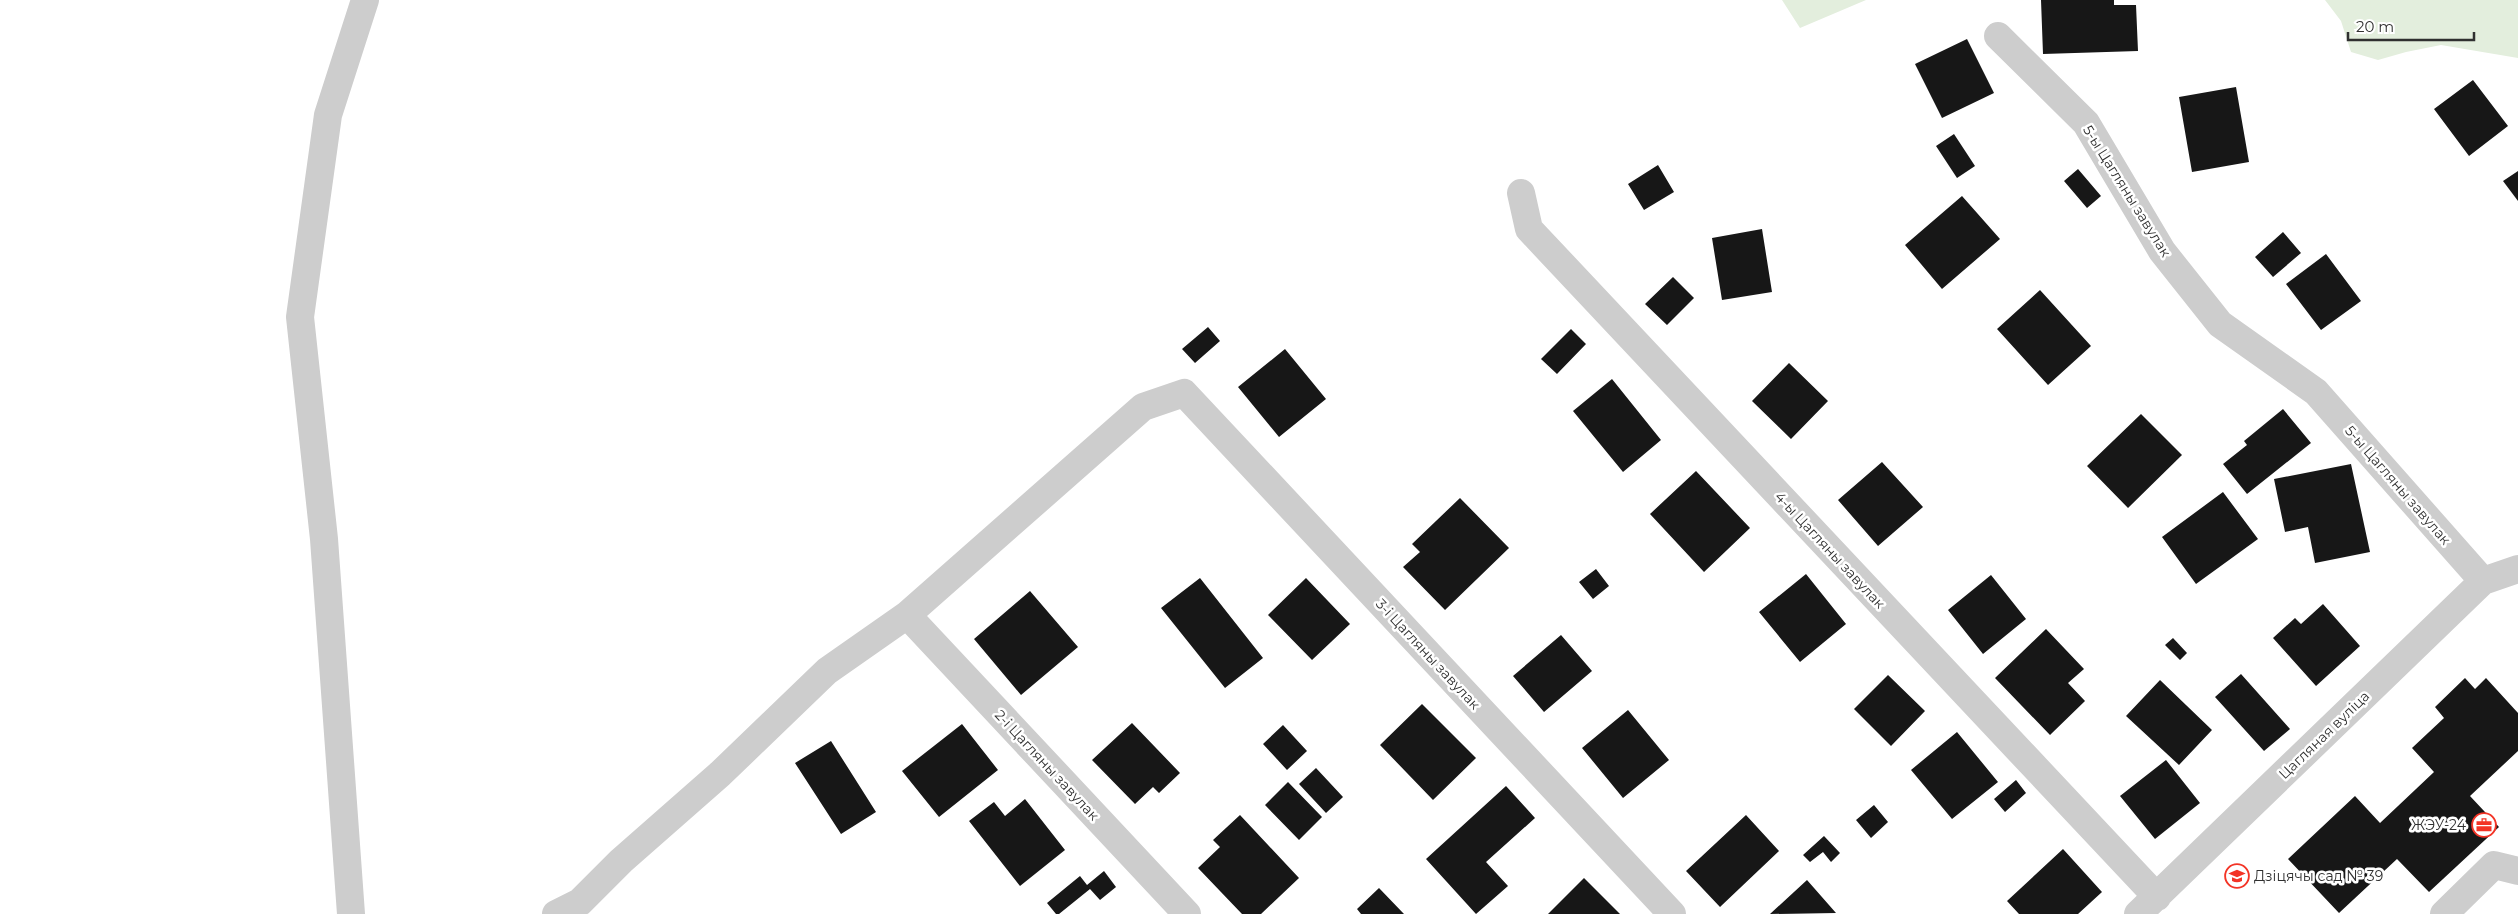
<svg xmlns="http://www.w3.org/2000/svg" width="2518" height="914" viewBox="0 0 2518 914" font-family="Montserrat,sans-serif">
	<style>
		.green { fill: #e3eedd }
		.building { fill: #171717 }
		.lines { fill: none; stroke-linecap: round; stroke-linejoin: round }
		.minor { stroke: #cdcdcd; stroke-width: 28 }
		.labels { text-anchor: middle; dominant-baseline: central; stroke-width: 5; stroke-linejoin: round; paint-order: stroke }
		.street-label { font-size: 14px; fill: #303030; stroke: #fff }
		.poi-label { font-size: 14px; fill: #303030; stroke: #fff; text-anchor: end }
	</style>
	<rect width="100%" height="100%" fill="#fff"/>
	<path class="green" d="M 1782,0 L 1866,0 L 1800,28 Z
		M 2325,0 L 2518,0 L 2518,58 L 2441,45 L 2406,52 L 2378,60 L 2351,52 L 2341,21 Z"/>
	<path class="building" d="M 2041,0 L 2114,0 L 2114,5 L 2136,5 L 2138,51 L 2043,54 Z
		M 1967,39 L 1994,93 L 1942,118 L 1915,64 Z
		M 2473,80 L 2508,126 L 2469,156 L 2434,109 Z
		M 2236,87 L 2249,162 L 2192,172 L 2179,97 Z
		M 1954,134 L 1975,166 L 1957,178 L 1936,146 Z
		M 1658,165 L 1674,192 L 1644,210 L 1628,184 Z
		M 2078,169 L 2101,196 L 2087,208 L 2064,181 Z
		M 2518,171 L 2518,201 L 2503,181 Z
		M 1962,196 L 2000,239 L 1942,289 L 1905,245 Z
		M 1762,229 L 1772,292 L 1722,300 L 1712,238 Z
		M 2283,232 L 2301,253 L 2273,277 L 2255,257 Z
		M 2326,254 L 2361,301 L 2321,330 L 2286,284 Z
		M 1673,277 L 1694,298 L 1667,325 L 1645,304 Z
		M 2040,290 L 2091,346 L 2048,385 L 1997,329 Z
		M 1208,327 L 1220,341 L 1195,363 L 1182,349 Z
		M 1571,329 L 1586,344 L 1557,374 L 1541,359 Z
		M 1285,349 L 1326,399 L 1279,437 L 1238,387 Z
		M 1789,363 L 1828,401 L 1791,439 L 1752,401 Z
		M 1612,379 L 1661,440 L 1623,472 L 1573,411 Z
		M 2283,409 L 2311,443 L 2247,494 L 2223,464 L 2247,445 L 2244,441 Z
		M 2141,414 L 2182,455 L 2128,508 L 2087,466 Z
		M 1882,462 L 1923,507 L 1878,546 L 1838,500 Z
		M 2351,464 L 2370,552 L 2315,563 L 2308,527 L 2285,532 L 2274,479 Z
		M 1696,471 L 1750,528 L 1704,572 L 1650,514 Z
		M 2223,492 L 2258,539 L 2196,584 L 2162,537 Z
		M 1460,498 L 1509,548 L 1445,610 L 1403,567 L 1420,552 L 1412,544 Z
		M 1596,569 L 1609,586 L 1593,599 L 1579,582 Z
		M 1806,574 L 1846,624 L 1800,662 L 1759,612 Z
		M 1991,575 L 2026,619 L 1983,654 L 1948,610 Z
		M 1200,578 L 1263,658 L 1225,688 L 1161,608 Z
		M 1306,578 L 1350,624 L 1312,660 L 1268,615 Z
		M 1030,591 L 1078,647 L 1021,695 L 974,639 Z
		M 2323,604 L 2360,646 L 2316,686 L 2273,638 L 2295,618 L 2301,624 Z
		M 2046,629 L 2084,669 L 2068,683 L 2085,701 L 2050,735 L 1995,678 Z
		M 1561,635 L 1592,671 L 1544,712 L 1513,676 Z
		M 2173,638 L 2187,653 L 2180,660 L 2165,645 Z
		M 2241,674 L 2290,729 L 2264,751 L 2215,697 Z
		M 1888,675 L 1925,711 L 1891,746 L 1854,709 Z
		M 2465,678 L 2475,689 L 2486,678 L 2518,713 L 2518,751 L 2470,796 L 2499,827 L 2429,892 L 2397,859 L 2339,913 L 2288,859 L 2355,796 L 2380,823 L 2434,772 L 2412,748 L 2444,718 L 2435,707 Z
		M 2160,680 L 2212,730 L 2179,765 L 2126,716 Z
		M 1422,704 L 1476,758 L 1433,800 L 1380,745 Z
		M 1628,710 L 1669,760 L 1623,798 L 1582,748 Z
		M 1132,723 L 1180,773 L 1159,793 L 1153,787 L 1135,804 L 1092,760 Z
		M 962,724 L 998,770 L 939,817 L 902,771 Z
		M 1283,725 L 1307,751 L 1287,770 L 1263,744 Z
		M 1957,732 L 1998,782 L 1952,819 L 1911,770 Z
		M 831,741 L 876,812 L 841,834 L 795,763 Z
		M 2166,760 L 2200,803 L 2155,839 L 2120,796 Z
		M 1316,768 L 1343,797 L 1326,813 L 1299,784 Z
		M 2016,780 L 2026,793 L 2005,812 L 1994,799 Z
		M 1288,782 L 1322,817 L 1299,840 L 1265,805 Z
		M 1506,786 L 1535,818 L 1486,862 L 1508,886 L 1476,914 L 1426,859 Z
		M 1025,799 L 1065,850 L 1020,886 L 969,821 L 994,802 L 1005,816 Z
		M 1874,805 L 1888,822 L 1871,838 L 1856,820 Z
		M 1240,815 L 1299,878 L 1261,914 L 1242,914 L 1198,868 L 1220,847 L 1213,840 Z
		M 1746,815 L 1779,851 L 1720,907 L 1686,871 Z
		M 1824,836 L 1840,853 L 1831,862 L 1823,852 L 1810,862 L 1803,855 Z
		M 2063,849 L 2102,892 L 2078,914 L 2019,914 L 2007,901 Z
		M 1104,871 L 1116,887 L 1100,900 L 1090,889 L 1059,914 L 1056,914 L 1047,903 L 1080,876 L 1087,885 Z
		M 1584,878 L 1620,914 L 1548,914 Z
		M 1807,880 L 1836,913 L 1770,914 Z
		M 1379,888 L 1404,914 L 1361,914 L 1357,909 Z"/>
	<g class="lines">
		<path class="minor" d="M 1998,36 L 2086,123 L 2162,251 L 2220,324 L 2316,392 L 2483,581
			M 1521,193 L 1529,229 L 2157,897
			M 907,615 L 1187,914
			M 351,914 L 324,539 L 300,317 L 328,115 L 365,0
			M 556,914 L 580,902 L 621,861 L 720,774 L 827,671 L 907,615 L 1143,407 L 1184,393 L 1672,914
			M 2138,914 L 2483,581 L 2518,569
			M 2444,914 L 2494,865 L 2518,871"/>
	</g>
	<defs>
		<g id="office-ring" transform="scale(1.25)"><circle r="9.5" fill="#fff" stroke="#f33426" stroke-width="1.5"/><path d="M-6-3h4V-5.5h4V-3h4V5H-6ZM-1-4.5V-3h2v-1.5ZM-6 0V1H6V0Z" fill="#f33426"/></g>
		<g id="school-ring" transform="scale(1.25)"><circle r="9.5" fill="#fff" stroke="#f33426" stroke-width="1.5"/><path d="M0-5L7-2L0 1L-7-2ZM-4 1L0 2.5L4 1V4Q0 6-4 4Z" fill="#f33426"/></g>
	</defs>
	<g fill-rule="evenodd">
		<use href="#office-ring" x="2484" y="825"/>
		<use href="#school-ring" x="2237" y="876"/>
	</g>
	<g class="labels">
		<g class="street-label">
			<text transform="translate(2127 191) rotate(58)">5-ы Цагляны завулак</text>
			<text transform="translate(2398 485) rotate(49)">5-ы Цагляны завулак</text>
			<text transform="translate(1830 550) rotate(47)">4-ы Цагляны завулак</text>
			<text transform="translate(1428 654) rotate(47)">3-і Цагляны завулак</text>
			<text transform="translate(2324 735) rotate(-44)">Цагляная вуліца</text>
			<text transform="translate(1047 765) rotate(47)">2-і Цагляны завулак</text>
		</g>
		<g class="poi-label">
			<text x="2466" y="825">ЖЭУ-24</text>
			<text x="2254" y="876" text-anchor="start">Дзіцячы сад № 39</text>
		</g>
	</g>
	<path d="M2348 32v8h126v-8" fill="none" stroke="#303030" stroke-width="2.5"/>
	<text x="2356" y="32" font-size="15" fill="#303030" stroke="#ffffff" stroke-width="4" paint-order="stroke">20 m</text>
</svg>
